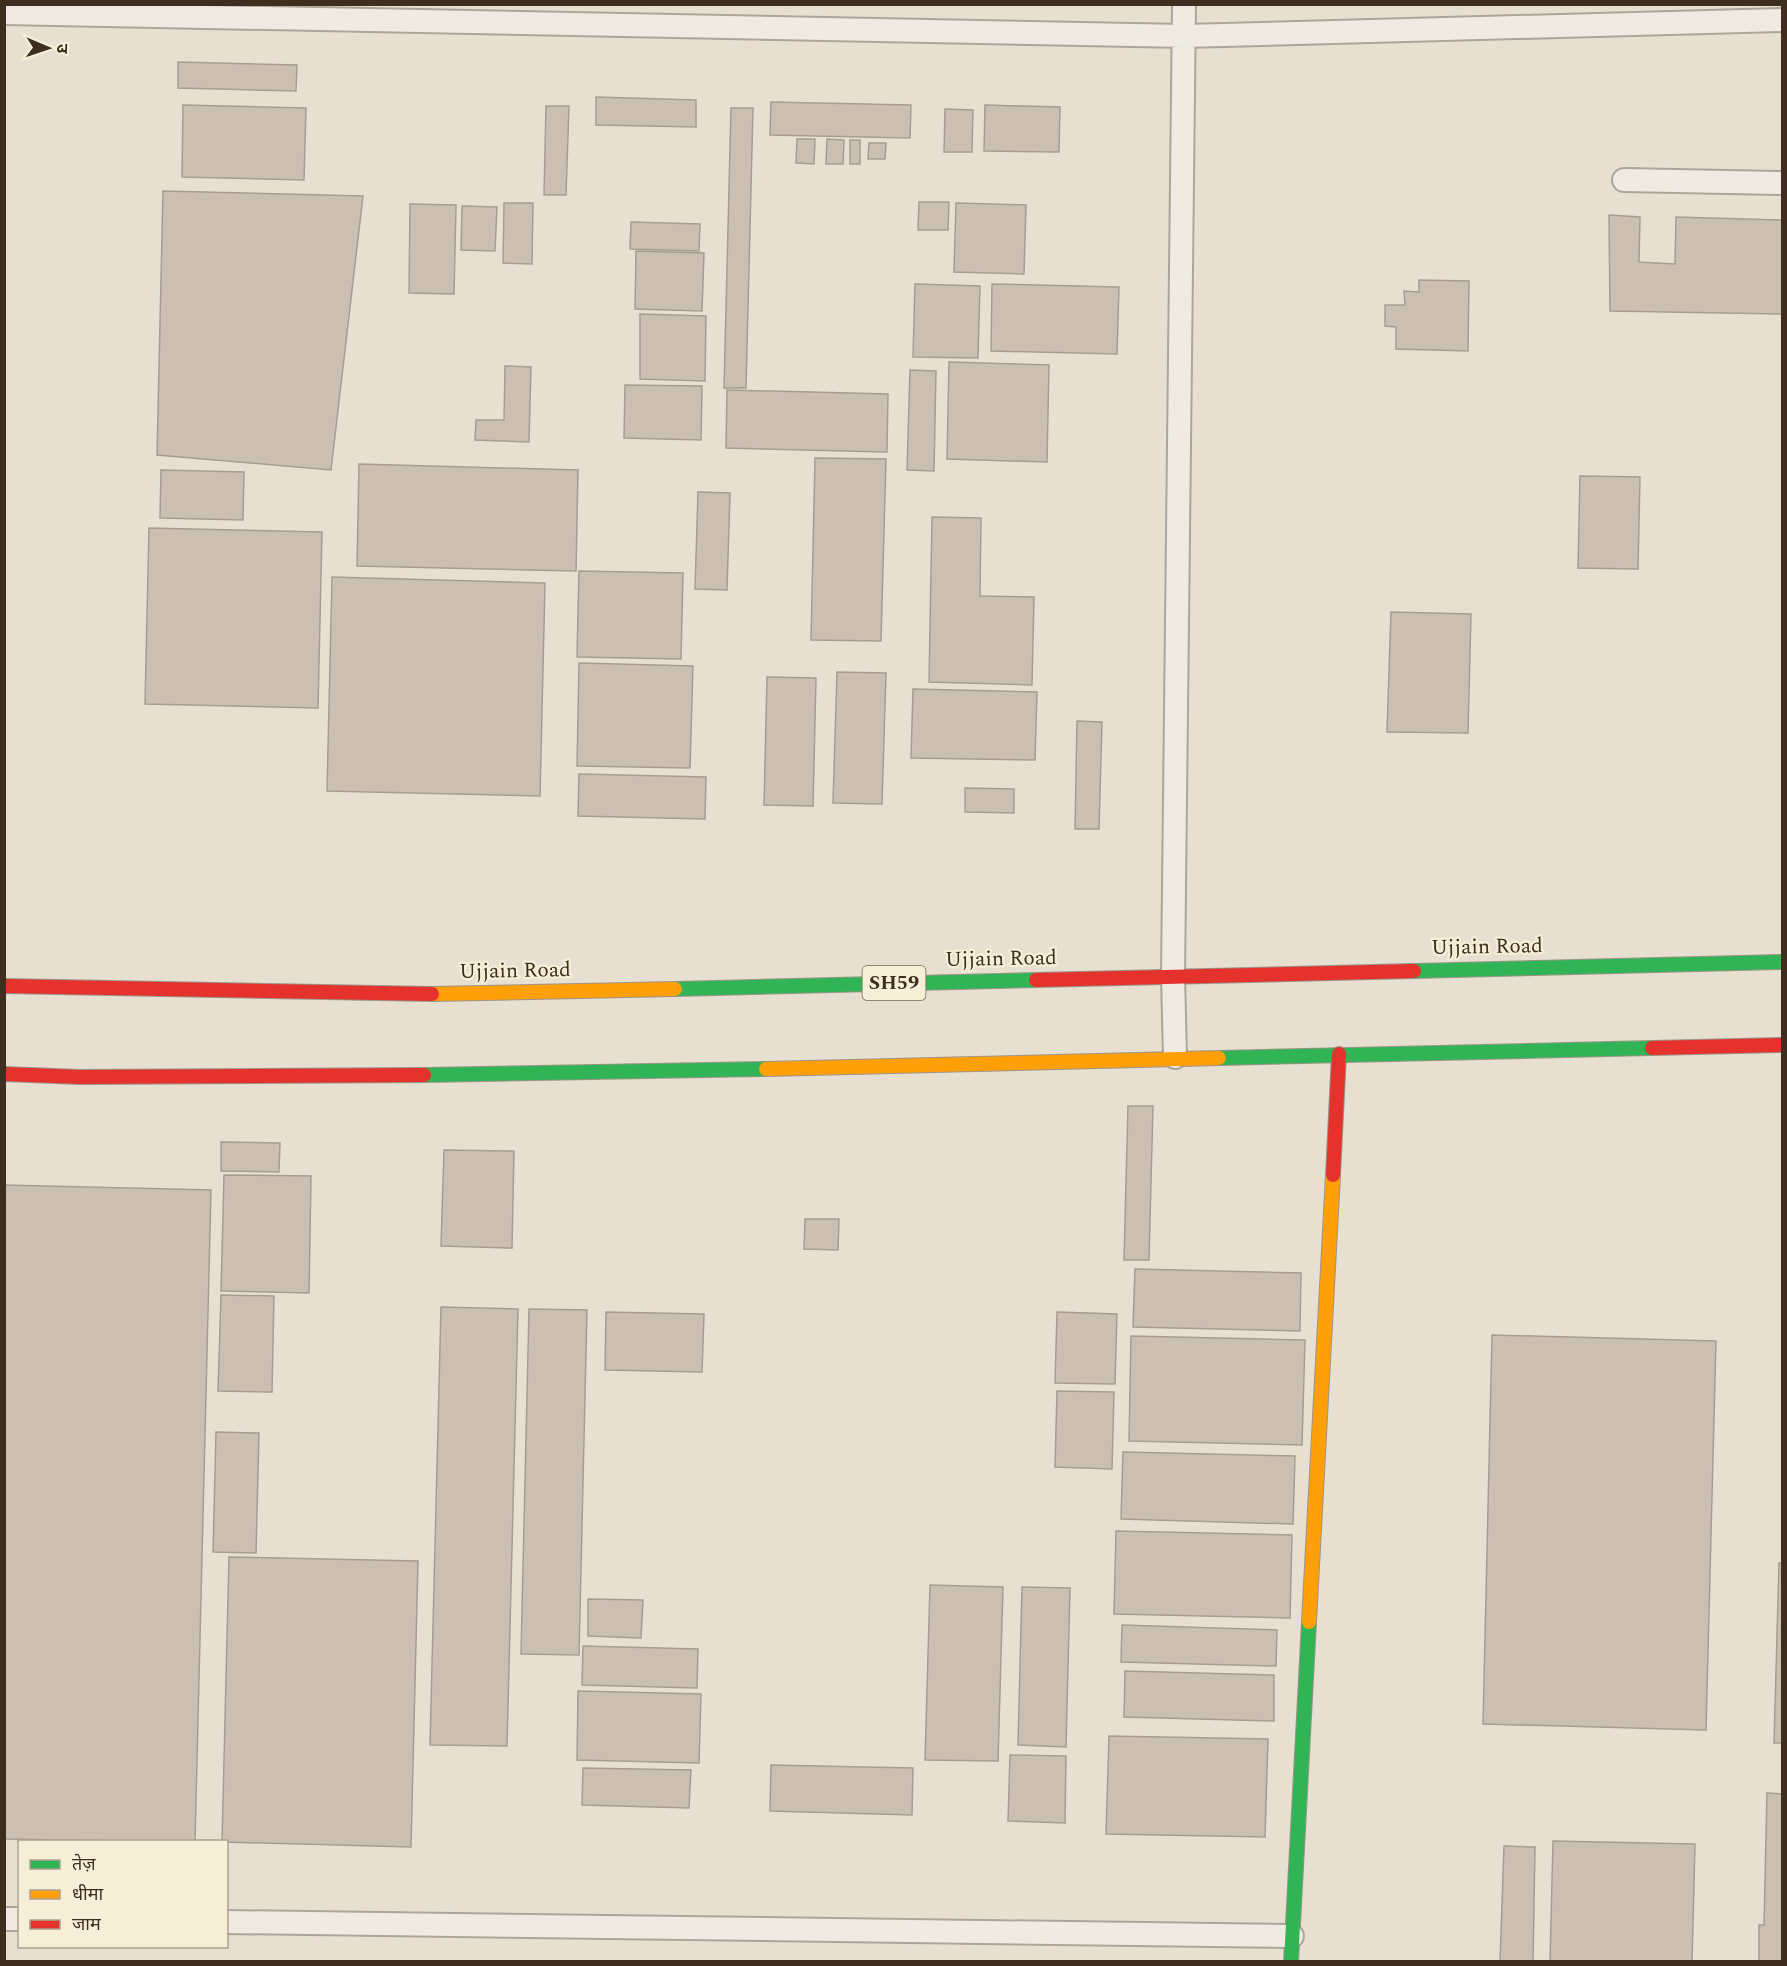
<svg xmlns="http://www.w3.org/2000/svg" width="1787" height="1966" viewBox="0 0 1787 1966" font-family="Spectral,'Noto Sans Devanagari',serif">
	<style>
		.building { fill: #cbbfb2; stroke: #a89c90; stroke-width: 1.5 }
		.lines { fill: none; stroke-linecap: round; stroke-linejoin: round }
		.lane-casing { stroke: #ada599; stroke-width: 26 }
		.fast-casing { stroke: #9c958a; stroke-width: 16 }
		.slow-casing { stroke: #9c958a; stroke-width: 16 }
		.jam-casing { stroke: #9c958a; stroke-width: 16 }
		.lane { stroke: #efebe3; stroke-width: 22 }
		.fast { stroke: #30b455; stroke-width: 14 }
		.slow { stroke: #ff9f0a; stroke-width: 14 }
		.jam { stroke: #e5322d; stroke-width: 14 }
		.labels { text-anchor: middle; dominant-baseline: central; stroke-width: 4.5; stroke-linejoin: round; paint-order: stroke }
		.shield { fill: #f7eed8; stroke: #756857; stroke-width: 1.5 }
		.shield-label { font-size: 20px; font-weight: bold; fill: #3d2e20 }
		.street-label { font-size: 21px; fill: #3d2e20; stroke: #f7eed8 }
	</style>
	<rect width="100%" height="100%" fill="#e7e0d1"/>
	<path class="building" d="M 178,62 L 297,65 L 296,91 L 178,88 Z
		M 596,97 L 696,100 L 696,127 L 596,125 Z
		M 771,102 L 911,105 L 910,138 L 770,135 Z
		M 183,105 L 306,108 L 304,180 L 182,177 Z
		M 985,105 L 1060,107 L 1059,152 L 984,151 Z
		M 546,106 L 569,106 L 566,195 L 544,195 Z
		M 731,108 L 753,108 L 746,388 L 724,388 Z
		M 945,109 L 973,110 L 972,152 L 944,152 Z
		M 797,139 L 815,139 L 814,164 L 796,163 Z
		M 827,139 L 844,140 L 843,164 L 826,164 Z
		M 850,140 L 860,140 L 860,164 L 850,164 Z
		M 869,143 L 886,143 L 885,159 L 868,159 Z
		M 163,191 L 363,196 L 331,470 L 157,455 Z
		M 919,202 L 949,202 L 948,230 L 918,230 Z
		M 504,203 L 533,203 L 532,264 L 503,263 Z
		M 956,203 L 1026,205 L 1024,274 L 954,272 Z
		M 410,204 L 456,205 L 454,294 L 409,293 Z
		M 462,206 L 497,207 L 495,251 L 461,250 Z
		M 1609,215 L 1640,217 L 1639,262 L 1675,264 L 1676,217 L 1782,220 L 1782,314 L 1610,311 Z
		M 631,222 L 700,224 L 699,251 L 630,249 Z
		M 636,251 L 704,253 L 702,311 L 635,309 Z
		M 1419,280 L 1469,281 L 1468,351 L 1396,349 L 1396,327 L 1385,326 L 1385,305 L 1405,305 L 1404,291 L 1419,292 Z
		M 915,284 L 980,286 L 978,358 L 913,357 Z
		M 992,284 L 1119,287 L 1117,354 L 991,351 Z
		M 640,314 L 706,316 L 705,381 L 640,379 Z
		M 949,362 L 1049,365 L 1047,462 L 947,459 Z
		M 505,366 L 531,367 L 529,442 L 475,440 L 476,420 L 504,420 Z
		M 910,370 L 936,371 L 934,471 L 907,470 Z
		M 625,385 L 702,386 L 701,440 L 624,438 Z
		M 727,390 L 888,394 L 887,452 L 726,448 Z
		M 815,458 L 886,459 L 881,641 L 811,640 Z
		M 359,464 L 578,470 L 576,571 L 357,566 Z
		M 161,470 L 244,472 L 243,520 L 160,518 Z
		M 1580,476 L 1640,477 L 1638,569 L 1578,568 Z
		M 698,492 L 730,493 L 727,590 L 695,589 Z
		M 932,517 L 981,518 L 980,596 L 1034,597 L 1032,685 L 929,682 Z
		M 149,528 L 322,532 L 318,708 L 145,704 Z
		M 579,571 L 683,573 L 681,659 L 577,657 Z
		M 332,577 L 545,583 L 540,796 L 327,791 Z
		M 1391,612 L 1471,614 L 1468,733 L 1387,732 Z
		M 579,663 L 693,666 L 690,768 L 577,766 Z
		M 837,672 L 886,673 L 882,804 L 833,803 Z
		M 767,677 L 816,678 L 813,806 L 764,805 Z
		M 913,689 L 1037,692 L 1035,760 L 911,758 Z
		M 1077,721 L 1102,722 L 1099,829 L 1075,829 Z
		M 579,774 L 706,777 L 705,819 L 578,816 Z
		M 965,788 L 1014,789 L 1014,813 L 965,812 Z
		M 1128,1106 L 1153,1106 L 1149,1260 L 1124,1260 Z
		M 221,1142 L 280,1143 L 279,1172 L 221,1171 Z
		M 444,1150 L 514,1151 L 512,1248 L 441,1246 Z
		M 224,1175 L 311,1176 L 309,1293 L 221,1291 Z
		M 4,1185 L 211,1190 L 195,1842 L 4,1839 Z
		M 805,1219 L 839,1219 L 838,1250 L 804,1249 Z
		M 1135,1269 L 1301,1273 L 1300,1331 L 1133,1327 Z
		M 221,1295 L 274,1296 L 272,1392 L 218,1391 Z
		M 441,1307 L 518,1309 L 507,1746 L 430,1745 Z
		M 529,1309 L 587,1310 L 579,1655 L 521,1654 Z
		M 606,1312 L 704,1314 L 702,1372 L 605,1370 Z
		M 1057,1312 L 1117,1314 L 1115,1384 L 1055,1383 Z
		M 1492,1335 L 1716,1341 L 1706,1730 L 1483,1724 Z
		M 1131,1336 L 1305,1340 L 1302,1445 L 1129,1441 Z
		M 1057,1391 L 1114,1392 L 1112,1469 L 1055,1467 Z
		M 216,1432 L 259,1433 L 256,1553 L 213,1552 Z
		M 1123,1452 L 1295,1456 L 1293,1524 L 1121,1519 Z
		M 1116,1531 L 1292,1535 L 1290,1618 L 1114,1614 Z
		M 229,1557 L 418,1561 L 411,1847 L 222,1842 Z
		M 1779,1563 L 1782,1563 L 1782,1743 L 1774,1743 Z
		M 930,1585 L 1003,1587 L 998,1761 L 925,1760 Z
		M 1022,1587 L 1070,1588 L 1066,1747 L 1018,1745 Z
		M 588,1599 L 643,1600 L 641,1638 L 588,1636 Z
		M 1122,1625 L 1277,1630 L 1276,1666 L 1121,1662 Z
		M 583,1646 L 698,1649 L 697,1688 L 582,1685 Z
		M 1125,1671 L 1274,1675 L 1274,1721 L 1124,1717 Z
		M 578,1691 L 701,1694 L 699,1763 L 577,1760 Z
		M 1109,1736 L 1268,1739 L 1265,1837 L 1106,1834 Z
		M 1010,1755 L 1066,1756 L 1065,1823 L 1008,1821 Z
		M 771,1765 L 913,1768 L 912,1815 L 770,1811 Z
		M 583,1768 L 691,1770 L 689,1808 L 582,1805 Z
		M 1767,1793 L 1782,1794 L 1782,1962 L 1759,1962 L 1759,1925 L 1764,1925 Z
		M 1553,1841 L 1695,1844 L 1692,1962 L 1550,1962 Z
		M 1504,1846 L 1535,1847 L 1533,1962 L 1500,1962 Z"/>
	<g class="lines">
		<g class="lane-casing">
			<path id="lane" d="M 4,13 L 1185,36 L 1782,20
				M 1624,180 L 1782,183
				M 1175,1057 L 1173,976 L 1184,4
				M 4,1919 L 20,1919
				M 226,1922 L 1292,1936"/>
		</g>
		<g class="fast-casing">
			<path id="fast" d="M 1414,971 L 1782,962
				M 675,989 L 1036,980
				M 1219,1058 L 1652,1048
				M 424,1075 L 766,1069
				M 1291,1962 L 1309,1622"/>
		</g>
		<g class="slow-casing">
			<path id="slow" d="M 432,994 L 675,989
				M 766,1069 L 1219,1058
				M 1309,1622 L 1333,1175"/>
		</g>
		<g class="jam-casing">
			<path id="jam" d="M 1036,980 L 1414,971
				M 4,986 L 432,994
				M 1652,1048 L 1782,1045
				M 4,1074 L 80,1077 L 424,1075
				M 1333,1175 L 1339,1054"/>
		</g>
		<use href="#lane" class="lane"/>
		<use href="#fast" class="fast"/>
		<use href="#slow" class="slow"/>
		<use href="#jam" class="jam"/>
	</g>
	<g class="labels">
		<rect class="shield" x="862.5" y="966" width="63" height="34" rx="4.5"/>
		<g class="shield-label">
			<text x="894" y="983">SH59</text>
		</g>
		<g class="street-label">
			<text transform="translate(1487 947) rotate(-1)">Ujjain Road</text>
			<text transform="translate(1001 959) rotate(-1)">Ujjain Road</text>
			<text transform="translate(515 971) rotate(-1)">Ujjain Road</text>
		</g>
	</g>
	<rect width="1787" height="1966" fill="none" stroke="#3d2e20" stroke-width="12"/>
	<rect x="18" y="1840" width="210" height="108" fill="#f7eed8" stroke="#ada18e" stroke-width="1.5"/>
	<rect x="30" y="1860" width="30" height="9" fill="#30b455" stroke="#ada18e" stroke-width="1.5"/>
	<text x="72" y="1870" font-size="18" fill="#3d2e20">तेज़</text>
	<rect x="30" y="1890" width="30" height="9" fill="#ff9f0a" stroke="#ada18e" stroke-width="1.5"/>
	<text x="72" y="1900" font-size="18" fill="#3d2e20">धीमा</text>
	<rect x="30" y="1920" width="30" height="9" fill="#e5322d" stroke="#ada18e" stroke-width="1.5"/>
	<text x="72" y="1930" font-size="18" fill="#3d2e20">जाम</text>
	<g transform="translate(48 48) rotate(92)" stroke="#f7eed8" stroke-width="4.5" paint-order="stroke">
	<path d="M0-4.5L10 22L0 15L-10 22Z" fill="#3d2e20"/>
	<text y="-9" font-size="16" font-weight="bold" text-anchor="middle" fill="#3d2e20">उ</text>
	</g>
</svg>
